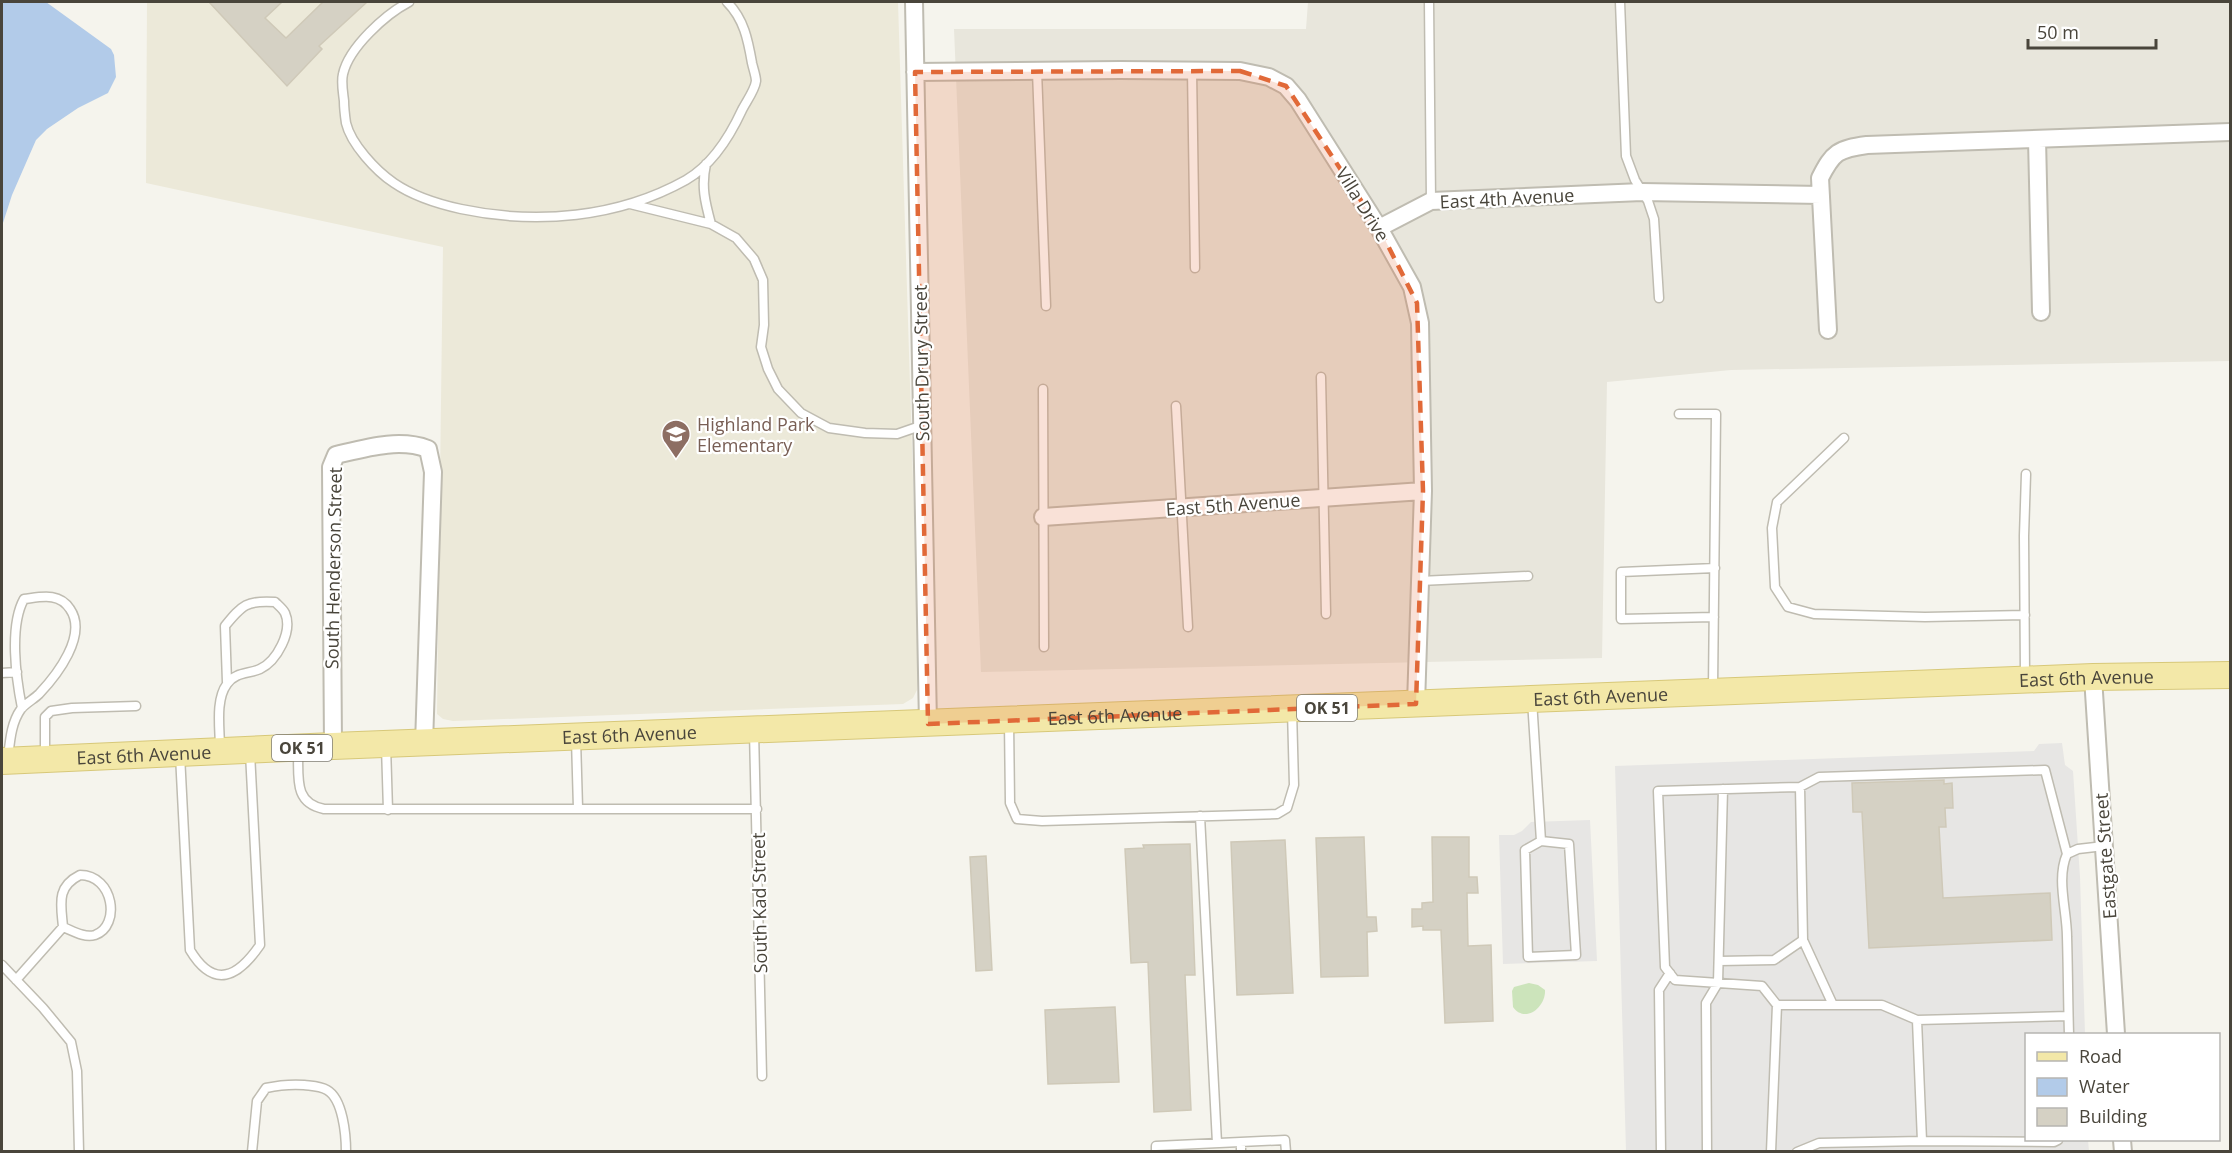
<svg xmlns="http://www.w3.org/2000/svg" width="2232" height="1153" viewBox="0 0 2232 1153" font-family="'Open Sans',sans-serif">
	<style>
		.residential { fill: #e8e6dc }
		.education { fill: #ece9d9 }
		.green { fill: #cce4bb }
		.parking { fill: #e7e6e4 }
		.water { fill: #b2cbe9 }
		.building { fill: #d5d1c4; stroke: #cfc9b8; stroke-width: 1.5 }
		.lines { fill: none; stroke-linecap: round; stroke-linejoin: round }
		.service-casing { stroke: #bfbcb1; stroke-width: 11 }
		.minor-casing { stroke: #bfbcb1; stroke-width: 20 }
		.primary-casing { stroke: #d7c879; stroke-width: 28 }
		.service { stroke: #fff; stroke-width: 8 }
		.minor { stroke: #fff; stroke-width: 16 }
		.primary { stroke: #f3e8a8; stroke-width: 26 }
		.marked { fill: #e16938; fill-opacity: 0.2; stroke: #e16938; stroke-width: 4.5; stroke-dasharray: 12 8; stroke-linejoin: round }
		.labels { text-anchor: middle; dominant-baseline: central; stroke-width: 4.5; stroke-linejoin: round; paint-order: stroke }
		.shield { fill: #fff; stroke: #807d76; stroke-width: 1.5 }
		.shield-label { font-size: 16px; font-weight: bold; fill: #49453b }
		.street-label { font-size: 18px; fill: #49453b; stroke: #fff }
		.education-label { font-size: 18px; fill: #785e54; stroke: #fff; text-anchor: start }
	</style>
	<rect width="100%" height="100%" fill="#f5f4ed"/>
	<path class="residential" d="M 1308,2 L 2230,2 L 2230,361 L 1731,370 L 1607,382 L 1602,658 L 981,672 L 954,29 L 1306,29 Z"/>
	<path class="education" d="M 147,2 L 898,2 L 919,672 L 917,690 L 913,698 L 903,704 L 453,721 L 443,719 L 437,714 L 443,247 L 146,183 Z"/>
	<path class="green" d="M 1529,983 L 1538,985 L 1545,990 C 1546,1007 1525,1024 1513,1007 L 1512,991 L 1514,987 Z"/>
	<path class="parking" d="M 2062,743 L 2065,765 L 2073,771 L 2080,877 L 2085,1034 L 2026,1034 L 2026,1140 L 2088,1140 L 2089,1151 L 1626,1151 L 1615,766 L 2034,751 L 2039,744 Z
		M 1590,820 L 1597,961 L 1503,964 L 1499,835 L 1514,835 L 1522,831 L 1531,822 Z"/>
	<path class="water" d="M 2,2 L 46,2 L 111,49 L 114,55 L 116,77 L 108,93 L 78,108 L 47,129 L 36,140 L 12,195 L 2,226 Z"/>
	<path class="building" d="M 209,2 L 282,2 L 265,18 L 286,38 L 323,2 L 367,2 L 319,46 L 322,49 L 287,86 Z
		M 1944,780 L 1944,784 L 1952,783 L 1953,808 L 1945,808 L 1946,827 L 1939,827 L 1943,898 L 2050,893 L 2052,940 L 1869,948 L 1862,812 L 1853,812 L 1852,783 Z
		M 1364,837 L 1367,917 L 1376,917 L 1377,931 L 1367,932 L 1368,976 L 1321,977 L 1316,838 Z
		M 1432,837 L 1469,837 L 1469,877 L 1477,877 L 1478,893 L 1467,893 L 1468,946 L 1491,945 L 1493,1021 L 1445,1023 L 1441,930 L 1423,930 L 1423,926 L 1412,927 L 1412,909 L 1422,909 L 1422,903 L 1433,902 Z
		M 1285,840 L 1293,993 L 1237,995 L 1231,842 Z
		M 1190,844 L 1195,975 L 1185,975 L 1191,1110 L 1154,1112 L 1148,962 L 1131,963 L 1125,849 L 1144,848 L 1143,845 Z
		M 986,856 L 992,970 L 976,971 L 970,857 Z
		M 1115,1007 L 1119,1082 L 1048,1084 L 1045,1010 Z"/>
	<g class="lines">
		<g class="service-casing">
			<path id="service" d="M 409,2 C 386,14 349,47 343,74 C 341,82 343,92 344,101 C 344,108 345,116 346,123 C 351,144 376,171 394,183 C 413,196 438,204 461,209 C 536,225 618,218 686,180 C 712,165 730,136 742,110 C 746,102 755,90 756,81 C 756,76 753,68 752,63 C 748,40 744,19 727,2
				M 1429,2 L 1431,201
				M 1620,2 L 1626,156 L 1635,180 L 1648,201 L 1654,219 L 1659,298
				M 1192,70 L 1195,268
				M 1037,71 L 1046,306
				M 706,164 C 701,186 705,202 711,224
				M 630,204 L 711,224 L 736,238 L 754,259 L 763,280 L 764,325 L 761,347 L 768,369 L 778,389 L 801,413 L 829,428 L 865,433 L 897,434 L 923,425
				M 1321,377 L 1326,614
				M 1043,389 L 1044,647
				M 1176,406 L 1188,627
				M 1679,414 L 1716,414 L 1713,688
				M 1844,438 L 1777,502 L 1772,528 L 1775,587 L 1788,607 L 1814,614 L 1925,617 L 2025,615
				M 1420,581 L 1528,576
				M 1714,617 L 1621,619 L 1621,572 L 1715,568
				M 2,673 L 17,672
				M 2025,676 L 2024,536 L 2026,474
				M 1532,700 L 1541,841
				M 1009,721 L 1010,803 L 1017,819 L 1042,821 L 1277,814 L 1287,808 L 1294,785 L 1292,710
				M 754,731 L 762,1076
				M 576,739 L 578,808
				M 386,746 L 388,810
				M 220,749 C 220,729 215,700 227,684 C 235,672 249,674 260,669 C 277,661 293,631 285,613 C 283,609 278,605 275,602 C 247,600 242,605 225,626 L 227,682
				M 298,751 C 299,777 293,803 324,809 L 757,809
				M 180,755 L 190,950 C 214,990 238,977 260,945 L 250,753
				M 45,756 L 45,717 L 51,711 L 72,708 L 136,706
				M 8,758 C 10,741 11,723 21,709 C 26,703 34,699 39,694 C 57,675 88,635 70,609 C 59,592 41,597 24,599 C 9,626 16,678 22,708
				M 1800,787 L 1803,940 L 1833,1005 L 1882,1005 L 1917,1020 L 2068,1016
				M 1200,816 L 1217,1143
				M 1541,841 L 1569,844 L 1576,955 L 1528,957 L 1525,850 Z
				M 80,875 C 114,875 121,926 95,935 C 84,938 73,931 63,927 C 61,904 56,887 80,875 Z
				M 1719,961 L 1774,960 L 1803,940
				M 2,965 L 43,1008 L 71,1042 L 77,1071 L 79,1152
				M 16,980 L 63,927
				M 1833,1005 L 1777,1005 L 1762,986 L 1675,980 L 1665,967 L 1658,791 L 1800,787 L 1819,777 L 2045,770 L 2067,854
				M 1917,1020 L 1922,1141 L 2054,1142 L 2058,1140
				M 2069,1034 C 2068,1002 2068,969 2067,937 C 2067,910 2056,879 2067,854 L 2078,849 L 2104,846
				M 1241,1142 L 1241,1152
				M 252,1152 L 257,1101 L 266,1088 C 280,1085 290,1084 304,1085 C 311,1086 320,1086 327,1090 C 343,1099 346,1135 346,1152
				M 1156,1152 L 1156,1146 L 1285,1140 L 1286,1152
				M 1661,1152 L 1659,990 L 1670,973
				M 1707,1152 L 1706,1003 L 1718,983 L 1723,789
				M 1771,1152 L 1777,1005
				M 1797,1152 L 1819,1143 L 1922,1141"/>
		</g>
		<g class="minor-casing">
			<path id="minor" d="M 914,2 L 928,724
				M 915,72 L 1120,70 L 1240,71 L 1269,77 L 1286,86 L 1298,100 L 1379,228 L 1412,287 L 1420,323 L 1423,491 L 1416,704
				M 2037,139 L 2041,312
				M 1379,228 L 1431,201 L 1642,192 L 1821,195
				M 1828,330 L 1820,178 C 1833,152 1838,149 1867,145 L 2230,132
				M 1043,517 L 1423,491
				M 2093,677 L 2116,1034
				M 333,746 L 331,467 L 336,455 C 366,448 399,438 428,449 L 433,472 L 424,744
				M 2122,1140 L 2123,1152"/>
		</g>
		<g class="primary-casing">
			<g id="primary">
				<path id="s1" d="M 2,761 L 333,746 L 2093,677 L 2230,675"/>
			</g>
		</g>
		<use href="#service" class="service"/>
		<use href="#minor" class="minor"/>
		<use href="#primary" class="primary"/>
	</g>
	<path class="marked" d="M 1240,71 L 1286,86 L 1379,228 L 1417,303 L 1423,491 L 1416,704 L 928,724 L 915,72 Z"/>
	<defs>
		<g id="school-pin" transform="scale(1.5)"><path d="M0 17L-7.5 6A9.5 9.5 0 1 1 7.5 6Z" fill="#8d6e63" stroke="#fff"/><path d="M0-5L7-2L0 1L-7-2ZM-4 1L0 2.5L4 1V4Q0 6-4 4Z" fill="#fff"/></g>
	</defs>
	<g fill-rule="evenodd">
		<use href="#school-pin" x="676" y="434"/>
	</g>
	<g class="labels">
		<g class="shield">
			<rect x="1297" y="695" width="60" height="26" rx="4.5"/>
			<rect x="272" y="735" width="60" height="26" rx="4.5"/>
		</g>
		<g class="shield-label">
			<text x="1327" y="708">OK 51</text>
			<text x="302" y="748">OK 51</text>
		</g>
		<g class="street-label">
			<text transform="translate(1507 198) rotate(-3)">East 4th Avenue</text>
			<text transform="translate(1363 204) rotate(58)">Villa Drive</text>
			<text transform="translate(921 363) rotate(-91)">South Drury Street</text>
			<text transform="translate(1233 504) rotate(-4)">East 5th Avenue</text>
			<text transform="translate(333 568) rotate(-89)">South Henderson Street</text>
			<text stroke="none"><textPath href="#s1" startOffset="2086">East 6th Avenue</textPath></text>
			<text stroke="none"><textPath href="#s1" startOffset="1600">East 6th Avenue</textPath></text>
			<text stroke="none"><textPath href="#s1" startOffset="1114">East 6th Avenue</textPath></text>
			<text stroke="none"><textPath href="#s1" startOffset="628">East 6th Avenue</textPath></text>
			<text stroke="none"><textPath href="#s1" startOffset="142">East 6th Avenue</textPath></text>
			<text transform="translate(2105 856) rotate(-94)">Eastgate Street</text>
			<text transform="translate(759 903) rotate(-91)">South Kad Street</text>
		</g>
		<g class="education-label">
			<text x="697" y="424">Highland Park<tspan x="697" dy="21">Elementary</tspan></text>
		</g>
	</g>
	<rect width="2232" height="1153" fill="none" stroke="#49453b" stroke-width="6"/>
	<rect x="2025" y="1033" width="195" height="108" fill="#ffffff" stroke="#b6b5b1" stroke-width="1.5"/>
	<rect x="2037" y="1052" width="30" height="9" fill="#f3e8a8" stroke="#b6b5b1" stroke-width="1.5"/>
	<text x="2079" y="1063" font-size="18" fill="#49453b">Road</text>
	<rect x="2037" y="1078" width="30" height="18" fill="#b2cbe9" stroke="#b6b5b1" stroke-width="1.5"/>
	<text x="2079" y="1093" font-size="18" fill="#49453b">Water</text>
	<rect x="2037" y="1108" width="30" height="18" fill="#d5d1c4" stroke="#b6b5b1" stroke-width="1.5"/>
	<text x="2079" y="1123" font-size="18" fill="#49453b">Building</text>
	<path d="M2028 39v9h128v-9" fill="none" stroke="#49453b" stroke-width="3"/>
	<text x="2037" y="39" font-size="18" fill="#49453b" stroke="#ffffff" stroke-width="4.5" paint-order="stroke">50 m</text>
</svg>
